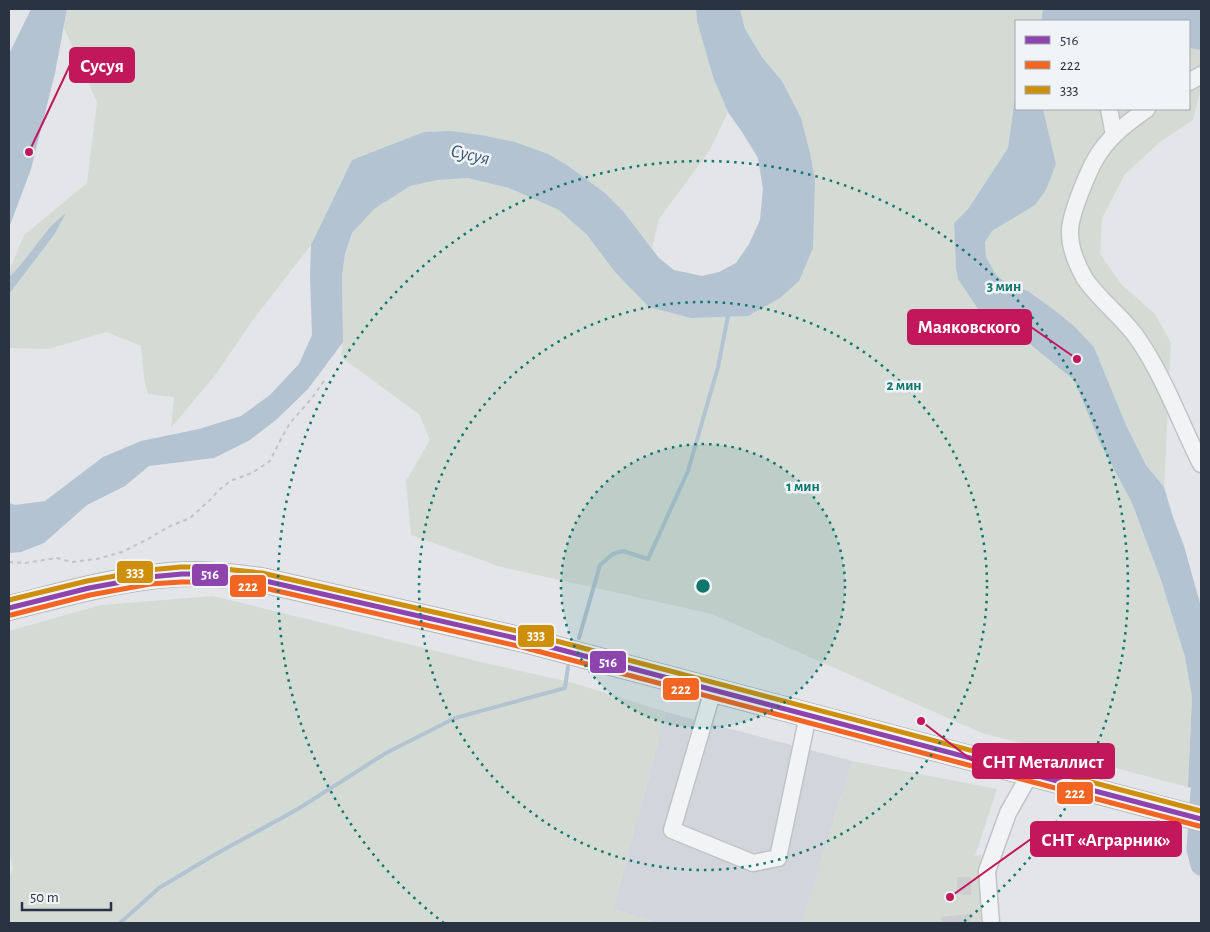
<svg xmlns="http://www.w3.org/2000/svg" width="1210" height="932" viewBox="0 0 1210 932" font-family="'Alegreya Sans',sans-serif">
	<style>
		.built { fill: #d2d5db }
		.green { fill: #d4dbd4 }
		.water { fill: #b3c3d2 }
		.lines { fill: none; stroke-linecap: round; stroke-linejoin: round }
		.stream { stroke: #b3c3d2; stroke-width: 4 }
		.river { stroke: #b3c3d2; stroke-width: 21 }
		.building { fill: #cbcdd0 }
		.minor-casing { stroke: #c1c3c6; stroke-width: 19 }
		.highway-casing { stroke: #b5b8bd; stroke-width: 26 }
		.path { stroke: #c2c3c8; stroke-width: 2; stroke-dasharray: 4 4; stroke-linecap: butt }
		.minor { stroke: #f2f3f5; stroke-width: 16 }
		.highway { stroke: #f6f7f7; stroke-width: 24 }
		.bus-1-casing { stroke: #f1f4f7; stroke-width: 9 }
		.bus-2-casing { stroke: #f1f4f7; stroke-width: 9 }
		.bus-3-casing { stroke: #f1f4f7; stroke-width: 9 }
		.bus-1 { stroke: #8e44ad; stroke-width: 5 }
		.bus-2 { stroke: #f26522; stroke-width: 5 }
		.bus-3 { stroke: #ce8f0d; stroke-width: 5 }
		.ring { fill: none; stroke: #0f766e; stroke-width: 2.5; stroke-dasharray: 2.5 5 }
		.labels { text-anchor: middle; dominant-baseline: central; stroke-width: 5; stroke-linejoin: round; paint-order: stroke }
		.water-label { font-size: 19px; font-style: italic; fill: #355374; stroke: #f1f4f7 }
		.centre { fill: #0f766e; stroke: #f1f4f7; stroke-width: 2.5 }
		.ring-label { font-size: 15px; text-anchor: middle; font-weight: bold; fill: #0f766e; stroke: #f1f4f7; stroke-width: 5; stroke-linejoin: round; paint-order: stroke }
		.leader { fill: none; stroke: #c2185b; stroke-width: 2 }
		.callout-dot { fill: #c2185b; stroke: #f1f4f7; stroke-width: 2 }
		.callout { fill: #c2185b; stroke: #c2185b; stroke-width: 2 }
		.callout-label { font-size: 19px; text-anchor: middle; font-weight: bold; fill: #fff }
		.line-badge { stroke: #f1f4f7; stroke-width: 2 }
		.badge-label { font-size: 14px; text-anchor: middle; font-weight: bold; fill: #fff }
	</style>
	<rect width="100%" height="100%" fill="#e3e5e8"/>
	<path class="built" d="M 666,712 L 852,761 L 802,923 L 658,923 L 613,909 Z"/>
	<path class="green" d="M 67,9 L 696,9 L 697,21 L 713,77 L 728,112 L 710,150 L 659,219 L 652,249 L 623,211 L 605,193 L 567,165 L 352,160 L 311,245 L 252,321 L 216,374 L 171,428 L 174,397 L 148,394 L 144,378 L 141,346 L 106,332 L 48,349 L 9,348 L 9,271 L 24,235 L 87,183 L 97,102 L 64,28 Z
		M 740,9 L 1043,9 L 1041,21 L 1016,21 L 1016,90 L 1008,148 L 968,209 L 954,223 L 956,269 L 958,279 L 980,312 L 1020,336 L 1074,380 L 1100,443 L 1132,503 L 1161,580 L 1185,657 L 1192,697 L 1188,787 L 982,733 L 712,614 L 501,567 L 411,535 L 406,481 L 430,440 L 419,414 L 345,360 L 341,355 L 343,342 L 342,276 L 345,254 L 352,233 L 373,209 L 410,186 L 438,180 L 467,178 L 488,182 L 509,188 L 559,210 L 587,235 L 615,272 L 691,318 L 748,316 L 780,298 L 782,81 L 762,57 L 745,29 Z
		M 1189,48 L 1201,50 L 1201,87 L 1193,120 L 1160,142 L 1125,174 L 1102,218 L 1100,254 L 1122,285 L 1155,314 L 1171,343 L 1164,487 L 1146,465 L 1126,425 L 1094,347 L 1074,326 L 1053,309 L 1028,291 L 1007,283 L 995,275 L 986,257 L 985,242 L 992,231 L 1008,221 L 1056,164 L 1043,109 L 1189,109 Z
		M 213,596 L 485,663 L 574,683 L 666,712 L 613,909 L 658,923 L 9,923 L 9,878 L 13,868 L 9,853 L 9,631 L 101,605 Z
		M 852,761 L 997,789 L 975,856 L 981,855 L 987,871 L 991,923 L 802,923 Z"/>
	<path class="water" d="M 31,9 L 67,9 L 55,73 L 31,169 L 9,228 L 9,54 Z
		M 696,9 L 740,9 L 745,29 L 762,57 L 782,81 L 801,118 L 810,153 L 815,180 L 813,248 L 799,281 L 780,298 L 748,316 L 691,318 L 649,307 L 615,272 L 587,235 L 559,210 L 509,188 L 468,178 L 438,180 L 410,186 L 374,209 L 352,233 L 345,254 L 342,276 L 343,342 L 308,389 L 277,419 L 250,440 L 214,458 L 149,466 L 125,486 L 87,505 L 44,543 L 21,552 L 9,553 L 9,503 L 15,505 L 45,501 L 103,457 L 141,441 L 199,429 L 241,416 L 270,395 L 299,364 L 312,335 L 310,276 L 311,245 L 352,160 L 424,132 L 451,131 L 481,135 L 515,142 L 548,154 L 567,165 L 605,193 L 623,211 L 659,258 L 674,270 L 702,276 L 719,272 L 736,263 L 749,244 L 760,220 L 763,189 L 758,158 L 744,135 L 728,112 L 713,77 L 697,21 Z
		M 1043,9 L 1201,9 L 1201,50 L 1189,48 L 1189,21 L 1041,21 Z
		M 1016,90 L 1016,109 L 1043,109 L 1056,164 L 1046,190 L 1035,205 L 992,231 L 985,242 L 986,257 L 996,275 L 1007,283 L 1028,291 L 1053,309 L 1074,326 L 1094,347 L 1126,425 L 1146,465 L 1164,487 L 1173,517 L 1184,546 L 1201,607 L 1201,790 L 1188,787 L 1192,697 L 1185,657 L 1161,580 L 1132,503 L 1100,443 L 1074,380 L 1020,336 L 980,312 L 958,279 L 956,269 L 954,223 L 968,209 L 1008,148 Z
		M 66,213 L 54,235 L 9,294 L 9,277 L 18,268 L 51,226 Z"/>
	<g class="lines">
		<path class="stream" d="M 579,638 L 600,565 L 613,554 L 623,551 L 648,559 L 688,471 L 718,367 L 728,316 L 727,312
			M 120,923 L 159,888 L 214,855 L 298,809 L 386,753 L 455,718 L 565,688 L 568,667"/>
		<path class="river" d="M 1201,791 L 1197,849 L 1201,865"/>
	</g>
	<path class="building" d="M 957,877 L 971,877 L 971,895 L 957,894 Z
		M 970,914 L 971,923 L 942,923 L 941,917 Z"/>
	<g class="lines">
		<g class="minor-casing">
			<path id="minor" d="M 1189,82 L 1201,75
				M 1109,109 L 1114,135
				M 1147,109 C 1130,121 1112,134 1100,152 C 1090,166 1069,216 1070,233 C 1070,249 1077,265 1085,279 C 1100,301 1123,317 1138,339 C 1164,377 1180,422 1201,464
				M 713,690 L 672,830 L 753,863 L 778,858 L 808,715
				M 991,923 L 987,871 L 1008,813 L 1030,774"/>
		</g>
		<g class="highway-casing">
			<path id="highway" d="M 9,608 C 62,595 115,579 170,575 C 201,572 231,576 261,580 L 524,640 L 1201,819"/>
		</g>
		<path class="path" d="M 9,562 L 25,563 L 57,558 L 72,562 L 97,559 L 122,552 L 148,539 L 168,527 L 190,518 L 210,500 L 219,490 L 230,481 L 252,473 L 270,461 L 282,437 L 290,423 L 312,398 L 326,378"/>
		<use href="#minor" class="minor"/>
		<use href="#highway" class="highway"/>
		<g class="bus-1-casing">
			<path id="bus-1" d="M 9,608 L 89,588 L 149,577 L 182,574 L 205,574 L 261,580 L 524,640 L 1201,819"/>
		</g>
		<g class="bus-2-casing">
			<path id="bus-2" d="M 11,615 L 90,595 L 150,584 L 182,582 L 204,582 L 260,587 L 522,647 L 1199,826"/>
		</g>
		<g class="bus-3-casing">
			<path id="bus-3" d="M 9,600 L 87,581 L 149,570 L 181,567 L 205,567 L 262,573 L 526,633 L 1201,811"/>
		</g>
		<use href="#bus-1" class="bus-1"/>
		<use href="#bus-2" class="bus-2"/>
		<use href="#bus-3" class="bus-3"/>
	</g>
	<circle cx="703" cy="586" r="142" fill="#0f766e" fill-opacity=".12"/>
	<g class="ring">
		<circle cx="703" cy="586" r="142"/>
		<circle cx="703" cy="586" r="284"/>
		<path d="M444 923A425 425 0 1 1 962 923"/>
	</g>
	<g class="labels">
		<g class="water-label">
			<text transform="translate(470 155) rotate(13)">Сусуя</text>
		</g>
	</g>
	<circle cx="703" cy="586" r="8" class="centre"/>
	<g class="ring-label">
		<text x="1004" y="291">3 мин</text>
		<text x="904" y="390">2 мин</text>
		<text x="803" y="491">1 мин</text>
	</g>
	<path class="leader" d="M29 152L70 65M1077 359L1031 327M921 721L973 761M950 897L1031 839"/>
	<g class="callout-dot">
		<circle cx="29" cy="152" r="5"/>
		<circle cx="1077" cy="359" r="5"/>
		<circle cx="921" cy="721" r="5"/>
		<circle cx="950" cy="897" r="5"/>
	</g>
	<g class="callout">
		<rect x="70" y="48" width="64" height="34" rx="5"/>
		<rect x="908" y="310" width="123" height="34" rx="5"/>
		<rect x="973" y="744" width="141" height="34" rx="5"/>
		<rect x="1031" y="822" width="150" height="34" rx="5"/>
	</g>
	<g class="callout-label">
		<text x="102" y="72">Сусуя</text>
		<text x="969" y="333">Маяковского</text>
		<text x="1043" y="768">СНТ Металлист</text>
		<text x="1106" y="846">СНТ «Аграрник»</text>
	</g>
	<g class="line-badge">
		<rect x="116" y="560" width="38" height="24" rx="5" fill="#ce8f0d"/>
		<rect x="191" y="563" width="38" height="24" rx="5" fill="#8e44ad"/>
		<rect x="229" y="574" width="38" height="24" rx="5" fill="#f26522"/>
		<rect x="517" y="624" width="38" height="24" rx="5" fill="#ce8f0d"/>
		<rect x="589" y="650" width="38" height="24" rx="5" fill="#8e44ad"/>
		<rect x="662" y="677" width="38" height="24" rx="5" fill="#f26522"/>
		<rect x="1056" y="781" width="38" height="24" rx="5" fill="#f26522"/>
	</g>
	<g class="badge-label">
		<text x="135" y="577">333</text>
		<text x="210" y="579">516</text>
		<text x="248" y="591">222</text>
		<text x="536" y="640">333</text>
		<text x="608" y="667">516</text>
		<text x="681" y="694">222</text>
		<text x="1075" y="798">222</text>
	</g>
	<rect width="1210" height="932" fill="none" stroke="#2a3341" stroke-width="20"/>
	<rect x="1015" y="20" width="175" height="90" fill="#f1f4f7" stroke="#a1a7ae"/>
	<rect x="1025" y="36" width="25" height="8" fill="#8e44ad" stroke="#a1a7ae"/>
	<text x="1060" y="45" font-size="15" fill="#2a3341">516</text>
	<rect x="1025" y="61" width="25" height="8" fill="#f26522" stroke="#a1a7ae"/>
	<text x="1060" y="70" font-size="15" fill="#2a3341">222</text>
	<rect x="1025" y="86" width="25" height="8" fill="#ce8f0d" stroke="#a1a7ae"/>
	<text x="1060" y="95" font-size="15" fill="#2a3341">333</text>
	<path d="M22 902v8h89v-8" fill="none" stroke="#2a3341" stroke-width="2.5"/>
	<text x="30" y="902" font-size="15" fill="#2a3341" stroke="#f1f4f7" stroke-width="4" paint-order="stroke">50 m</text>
</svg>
